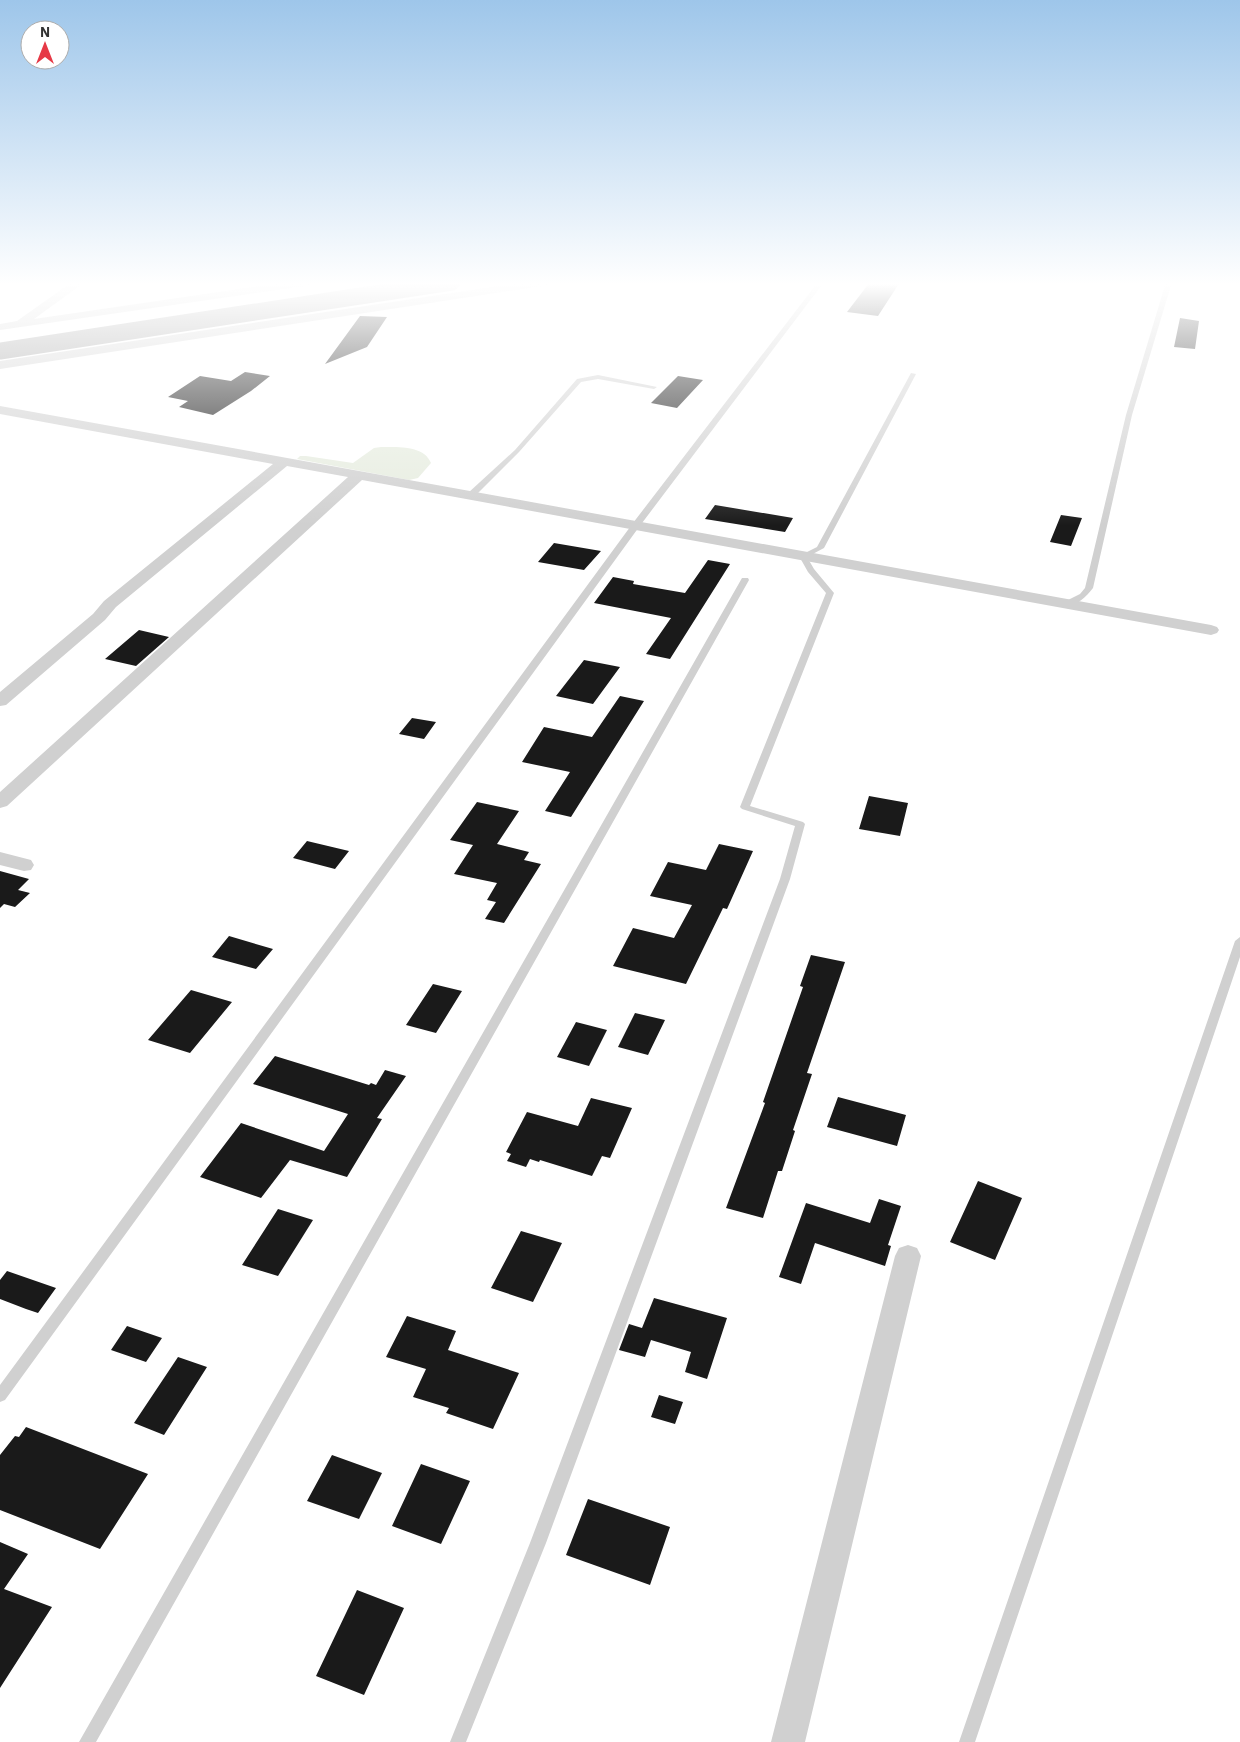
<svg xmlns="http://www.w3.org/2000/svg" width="1240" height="1742" viewBox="0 0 1240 1742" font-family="'IBM Plex Sans',sans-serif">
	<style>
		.green { fill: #e6ecdf }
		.building { fill: #1a1a1a }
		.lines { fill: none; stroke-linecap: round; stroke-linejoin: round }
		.service { fill: #d0d0d0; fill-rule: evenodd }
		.minor { fill: #d0d0d0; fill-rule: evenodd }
		.motorway-bridge { stroke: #9a9a9a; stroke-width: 17 }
	</style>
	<rect width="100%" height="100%" fill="#fff"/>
	<path class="green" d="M 381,447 C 397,447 424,445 431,463 L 418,478 L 409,480 L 297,459 L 300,456 L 306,456 L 353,463 L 374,448 Z"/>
	<path class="building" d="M 870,282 L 900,282 L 878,316 L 847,312 Z
		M 360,316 L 387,317 L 367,347 L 325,364 Z
		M 1180,318 L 1199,321 L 1195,349 L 1174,347 Z
		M 245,372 L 270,376 L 251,391 L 213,415 L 179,407 L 188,401 L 168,397 L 200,376 L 231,381 Z
		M 678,376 L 703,380 L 677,408 L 651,403 Z
		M 715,505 L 793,518 L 785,532 L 705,519 Z
		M 1061,515 L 1082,518 L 1071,546 L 1050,542 Z
		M 554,543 L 601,551 L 584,570 L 538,562 Z
		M 708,560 L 730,564 L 670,659 L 646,654 L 671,618 L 594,603 L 613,577 L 634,581 L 633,584 L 685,593 Z
		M 139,630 L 169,637 L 136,666 L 105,659 Z
		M 584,660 L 620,667 L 593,704 L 556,696 Z
		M 620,696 L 644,701 L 571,817 L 545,811 L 570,772 L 522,762 L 544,727 L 592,737 Z
		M 412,718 L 436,722 L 424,739 L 399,734 Z
		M 869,796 L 908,803 L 900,836 L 859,829 Z
		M 477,802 L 519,811 L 497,844 L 529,852 L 524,860 L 541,864 L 504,923 L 485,919 L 496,902 L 487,900 L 497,883 L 454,874 L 473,845 L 450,840 Z
		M 307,841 L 349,851 L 335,869 L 293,858 Z
		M 719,844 L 753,851 L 727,909 L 723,908 L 686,984 L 613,966 L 633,928 L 674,938 L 692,905 L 650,896 L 668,862 L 706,870 Z
		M 0,871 L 29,879 L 18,890 L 30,893 L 15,907 L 4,904 L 0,908 Z
		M 229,936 L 273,949 L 256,969 L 212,957 Z
		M 811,955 L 845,962 L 807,1073 L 812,1074 L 793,1130 L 795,1131 L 782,1171 L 778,1171 L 763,1218 L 726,1208 L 765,1103 L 763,1102 L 803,987 L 800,986 Z
		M 433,984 L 462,991 L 436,1033 L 406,1025 Z
		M 191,990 L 232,1002 L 190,1053 L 148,1040 Z
		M 635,1013 L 665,1020 L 648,1055 L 618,1047 Z
		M 576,1022 L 607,1030 L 589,1066 L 557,1057 Z
		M 275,1056 L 369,1085 L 371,1083 L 376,1085 L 385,1070 L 406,1076 L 377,1118 L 382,1119 L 347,1177 L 290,1160 L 261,1198 L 200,1177 L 241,1123 L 324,1151 L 348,1114 L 253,1084 Z
		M 838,1097 L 906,1115 L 897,1146 L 827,1127 Z
		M 591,1098 L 632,1108 L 610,1158 L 602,1156 L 592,1176 L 540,1160 L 539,1162 L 530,1159 L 526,1167 L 507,1161 L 511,1154 L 506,1152 L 527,1112 L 578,1126 Z
		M 978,1181 L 1022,1198 L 995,1260 L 950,1242 Z
		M 879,1199 L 901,1206 L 888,1245 L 891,1246 L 885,1266 L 815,1243 L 801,1284 L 779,1277 L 806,1203 L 870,1223 Z
		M 278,1209 L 313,1220 L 278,1276 L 242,1265 Z
		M 521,1231 L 562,1243 L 533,1302 L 491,1288 Z
		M 7,1271 L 56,1288 L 38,1313 L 26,1309 L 0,1299 L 0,1280 Z
		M 654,1298 L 727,1318 L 707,1379 L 685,1372 L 691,1352 L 651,1340 L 645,1357 L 619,1350 L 629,1324 L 642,1328 Z
		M 407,1316 L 456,1331 L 448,1350 L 519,1373 L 493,1429 L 446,1413 L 449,1408 L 413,1397 L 426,1369 L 386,1357 Z
		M 127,1326 L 162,1338 L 146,1362 L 111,1350 Z
		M 178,1357 L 207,1367 L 164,1435 L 134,1423 Z
		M 659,1395 L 683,1402 L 675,1424 L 651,1417 Z
		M 26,1427 L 148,1474 L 100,1549 L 0,1510 L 0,1455 L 15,1436 L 19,1437 Z
		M 332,1455 L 382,1473 L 359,1519 L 307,1501 Z
		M 421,1464 L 470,1481 L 441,1544 L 392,1526 Z
		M 588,1499 L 670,1527 L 650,1585 L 566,1555 Z
		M 0,1542 L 28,1554 L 4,1589 L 52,1607 L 0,1688 Z
		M 357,1590 L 404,1608 L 364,1695 L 316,1676 Z"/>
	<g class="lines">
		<path class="service" d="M 818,282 L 824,282 L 639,527 L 5,1400 L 0,1402 L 0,1385 L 633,523 Z
			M 1166,282 L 1172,282 L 1132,415 L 1093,588 C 1086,597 1076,607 1064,606 L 1064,602 L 1080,594 L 1085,588 L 1126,415 Z
			M 911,373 L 916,374 L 824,548 L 807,557 L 814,569 L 834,593 L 750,806 L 803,822 L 805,824 L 790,879 L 546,1543 L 466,1742 L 450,1742 L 530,1543 L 780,879 L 795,826 L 742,809 L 740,807 L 826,593 L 808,572 L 799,556 L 817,547 Z
			M 598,375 L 657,387 L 654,389 L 598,379 L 581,382 L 519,452 L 474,497 L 468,497 L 468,493 L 515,450 L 577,379 Z
			M 742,578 L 748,578 L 749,580 L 96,1742 L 79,1742 Z
			M 1240,937 L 1240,957 L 975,1742 L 959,1742 L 1235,941 Z"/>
		<path class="minor" d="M 72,282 L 85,282 L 34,319 L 287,282 L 316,282 L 311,285 L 0,330 L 0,324 L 17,321 Z
			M 525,282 L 553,282 L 548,285 L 0,369 L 0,361 Z
			M 0,406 L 1211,625 L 1217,627 L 1219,630 L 1217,633 L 1211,635 L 362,480 L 7,806 L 0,808 L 0,792 L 348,477 L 287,466 L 116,607 L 105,620 L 6,705 L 0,706 L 0,692 L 93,614 L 104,601 L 273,464 L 0,414 Z
			M 0,852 L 31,860 L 34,865 L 31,870 L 24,871 L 0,865 Z
			M 908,1245 L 917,1248 L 921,1256 L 805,1742 L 771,1742 L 895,1256 L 899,1248 Z"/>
		<path class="motorway-bridge" d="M 0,351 L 452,282"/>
	</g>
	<linearGradient id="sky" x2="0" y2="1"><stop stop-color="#9ec6ea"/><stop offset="0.54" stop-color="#fff"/><stop offset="1" stop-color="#fff" stop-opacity="0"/></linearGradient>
	<rect width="1240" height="526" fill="url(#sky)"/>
	<g transform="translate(45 45)"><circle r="24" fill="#ffffff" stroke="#adadad"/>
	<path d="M0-4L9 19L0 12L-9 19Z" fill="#e63946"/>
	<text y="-8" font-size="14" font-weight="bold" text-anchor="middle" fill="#333333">N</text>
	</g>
</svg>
